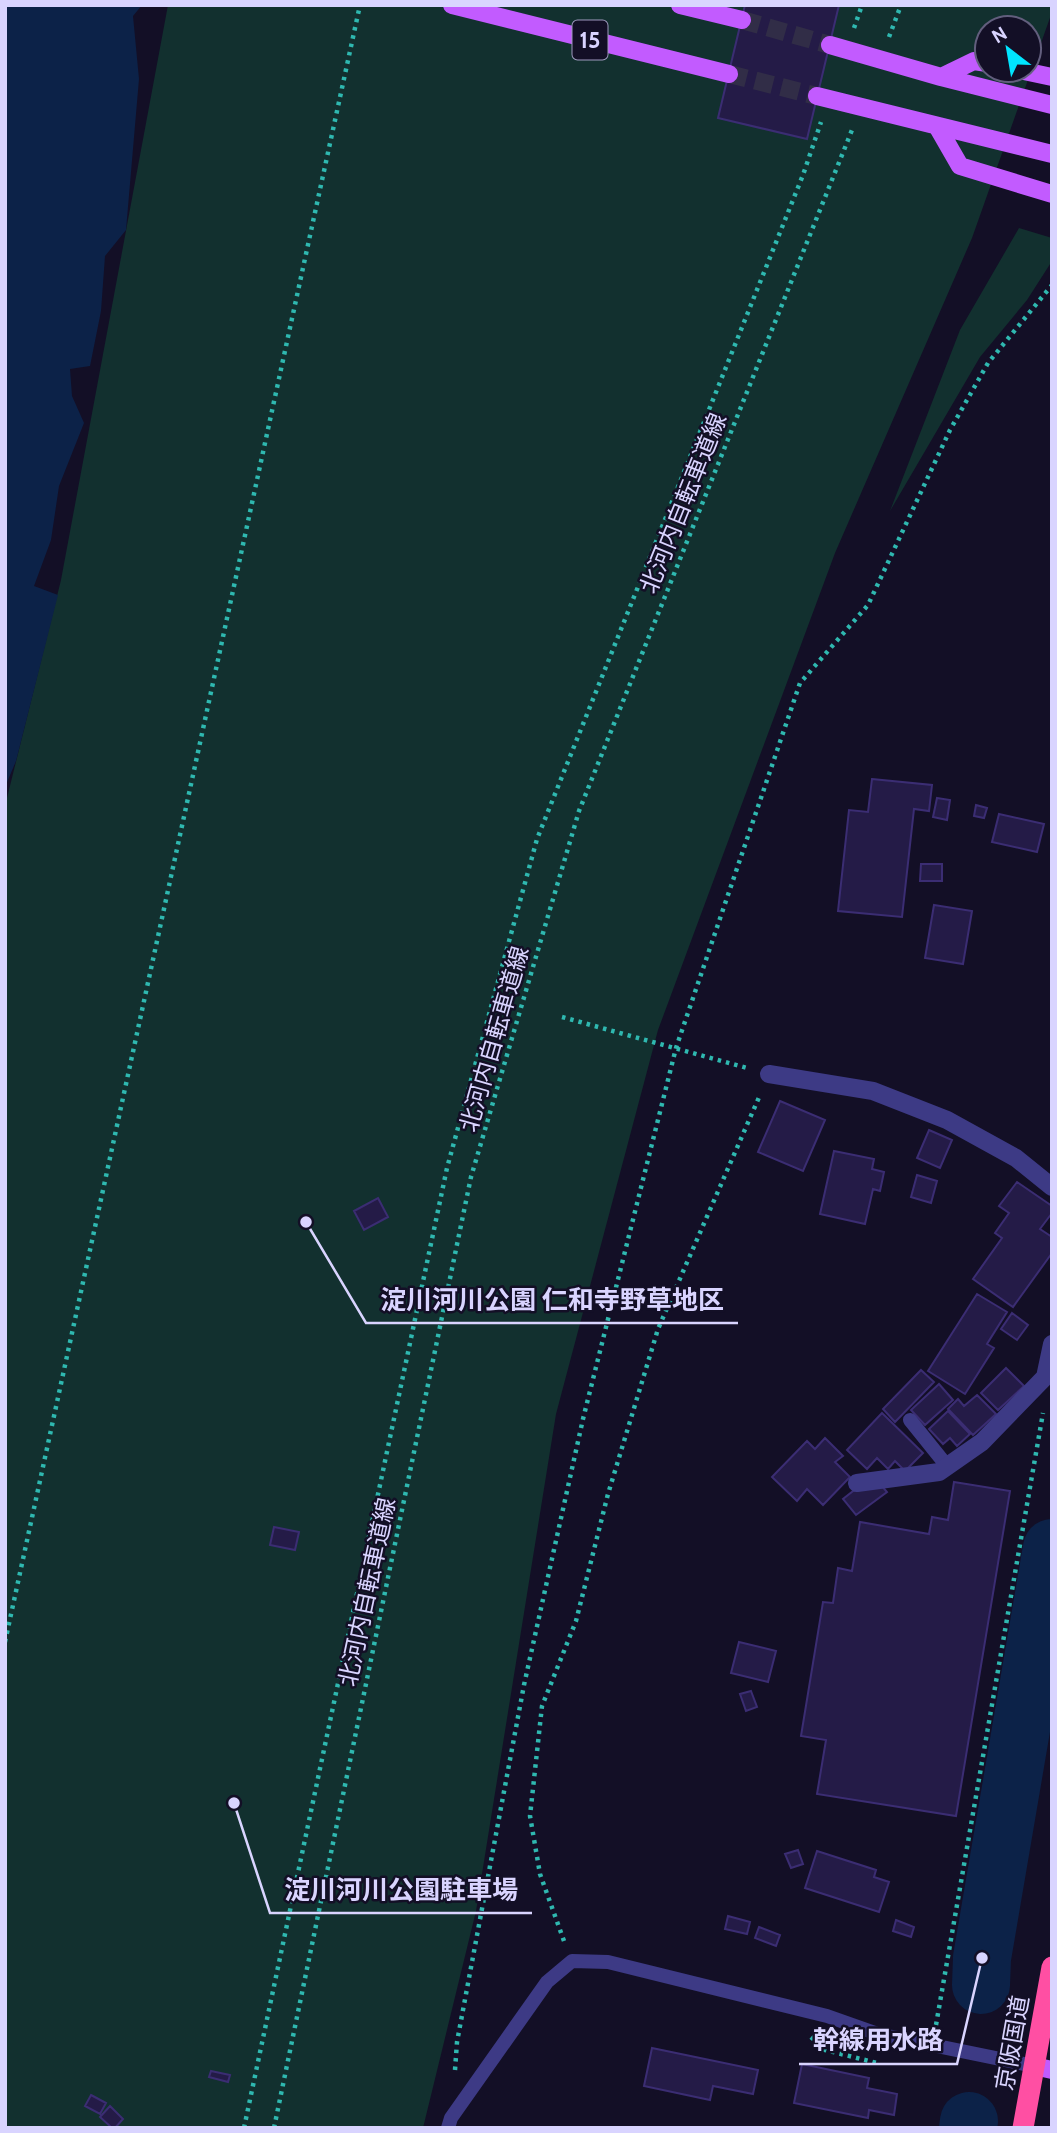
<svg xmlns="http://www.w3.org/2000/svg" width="1057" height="2133" viewBox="0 0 1057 2133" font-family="Cabin,'Noto Sans JP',sans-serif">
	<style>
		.green { fill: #12302f; fill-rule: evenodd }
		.water { fill: #0c2248 }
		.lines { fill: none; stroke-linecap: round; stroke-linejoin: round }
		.river { stroke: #0c2248; stroke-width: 58 }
		.building { fill: #241b47; stroke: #3b2d73; stroke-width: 2 }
		.primary-tunnel { stroke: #312d47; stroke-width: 18; stroke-dasharray: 18 9; stroke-linecap: butt }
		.path { stroke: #2fb8b0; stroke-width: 4.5; stroke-dasharray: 3.5 5; stroke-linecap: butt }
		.lane { stroke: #3d3a85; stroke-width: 14 }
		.street { stroke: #3d3a85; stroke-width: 18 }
		.primary { stroke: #c25bff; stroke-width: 18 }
		.highway { stroke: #ff4fa3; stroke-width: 21 }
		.labels { text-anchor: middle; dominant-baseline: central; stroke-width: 5; stroke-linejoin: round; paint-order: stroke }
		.shield { fill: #130f26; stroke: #9e99be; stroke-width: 2 }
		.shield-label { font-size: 23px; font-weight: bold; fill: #d9d4ff }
		.street-label { font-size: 24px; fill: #d9d4ff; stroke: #130f26 }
		.leader { fill: none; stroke: #d9d4ff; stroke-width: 2.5 }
		.callout-dot { fill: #d9d4ff; stroke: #130f26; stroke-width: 2.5 }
		.callout-label { font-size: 26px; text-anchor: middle; font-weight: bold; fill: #d9d4ff; stroke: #130f26; stroke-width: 5; stroke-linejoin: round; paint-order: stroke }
	</style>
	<rect width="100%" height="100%" fill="#130f26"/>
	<path class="green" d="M 168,5 L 1052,5 L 1052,12 L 972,238 L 835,553 L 658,1030 L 556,1414 L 476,1911 L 423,2128 L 5,2128 L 5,806 L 61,580 ZM 987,28 L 1029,28 L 1029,70 L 987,70 Z
		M 1019,228 L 1052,238 L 1052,261 L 1027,300 L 980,357 L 890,511 L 960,330 Z"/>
	<path class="water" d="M 5,5 L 142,5 L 133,16 L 139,79 L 126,230 L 105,256 L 101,311 L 90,366 L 70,369 L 72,396 L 84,423 L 59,486 L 51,540 L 34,586 L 58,595 L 16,761 L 5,787 Z"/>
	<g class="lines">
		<path class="river" d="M 981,1985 L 982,1958 L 1052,1548
			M 968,2128 L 969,2121"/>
	</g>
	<path class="building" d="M 745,5 L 839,5 L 807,139 L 718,118 Z
		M 872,779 L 932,785 L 929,811 L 914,809 L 902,917 L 838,911 L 849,810 L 868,812 Z
		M 937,798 L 950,800 L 947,820 L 933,817 Z
		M 976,805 L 987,808 L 984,818 L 974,816 Z
		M 999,814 L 1044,824 L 1037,852 L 992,842 Z
		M 921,864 L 942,864 L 942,881 L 920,881 Z
		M 934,905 L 972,911 L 963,964 L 925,958 Z
		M 780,1101 L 825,1120 L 803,1171 L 758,1152 Z
		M 929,1130 L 952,1140 L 940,1168 L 917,1158 Z
		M 834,1151 L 874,1159 L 872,1169 L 884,1172 L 880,1191 L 873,1189 L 865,1224 L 820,1214 Z
		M 917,1175 L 937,1181 L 931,1203 L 911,1197 Z
		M 1017,1182 L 1052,1206 L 1052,1213 L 1040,1229 L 1052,1237 L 1052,1253 L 1013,1307 L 973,1279 L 1002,1238 L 995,1233 L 1009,1213 L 999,1206 Z
		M 378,1198 L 388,1217 L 364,1230 L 354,1211 Z
		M 977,1294 L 1007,1312 L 987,1344 L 994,1348 L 965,1394 L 928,1371 Z
		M 1012,1313 L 1028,1325 L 1017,1340 L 1001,1329 Z
		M 1006,1368 L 1024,1386 L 998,1410 L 981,1393 Z
		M 921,1370 L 934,1382 L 895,1422 L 883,1409 Z
		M 939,1384 L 953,1400 L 925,1425 L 911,1410 Z
		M 977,1395 L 996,1414 L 973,1435 L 948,1409 L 958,1399 L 964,1406 Z
		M 948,1411 L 970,1434 L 957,1446 L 950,1438 L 943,1444 L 929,1429 Z
		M 882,1413 L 923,1453 L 905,1471 L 895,1461 L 888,1469 L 877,1458 L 867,1469 L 847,1450 Z
		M 825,1438 L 843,1456 L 835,1462 L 850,1477 L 823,1505 L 807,1489 L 797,1501 L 772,1477 L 807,1441 L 815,1449 Z
		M 954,1482 L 1010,1491 L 956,1816 L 817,1794 L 826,1740 L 801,1736 L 823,1602 L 833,1603 L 838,1568 L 852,1571 L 860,1522 L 929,1534 L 932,1517 L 948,1520 Z
		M 881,1485 L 887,1492 L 856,1515 L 843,1499 L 857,1488 Z
		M 274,1527 L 299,1532 L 295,1550 L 270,1545 Z
		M 739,1642 L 776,1651 L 768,1682 L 731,1673 Z
		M 751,1691 L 757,1707 L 746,1711 L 740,1694 Z
		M 798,1850 L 803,1864 L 791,1868 L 785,1854 Z
		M 817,1851 L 876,1870 L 874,1877 L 889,1882 L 879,1912 L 805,1888 Z
		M 728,1916 L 750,1922 L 747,1934 L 725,1929 Z
		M 896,1920 L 914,1927 L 911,1937 L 893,1931 Z
		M 759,1927 L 780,1935 L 776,1946 L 755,1938 Z
		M 652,2048 L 758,2070 L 753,2094 L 713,2086 L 710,2100 L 644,2086 Z
		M 802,2064 L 869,2078 L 867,2088 L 897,2094 L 894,2115 L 869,2110 L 868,2118 L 794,2103 Z
		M 211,2071 L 230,2075 L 228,2082 L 209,2077 Z
		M 91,2095 L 106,2103 L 100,2114 L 85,2106 Z
		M 110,2106 L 123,2119 L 115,2128 L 112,2128 L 100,2117 Z"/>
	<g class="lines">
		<path class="primary-tunnel" d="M 742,20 L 830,45
			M 729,74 L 817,96"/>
		<path class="path" d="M 854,28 L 862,5
			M 889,37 L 901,5
			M 562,1017 L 747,1068
			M 5,1642 L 360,5
			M 564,1941 L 540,1874 L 530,1816 L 542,1706 L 576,1621 L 608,1494 L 658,1329 L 760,1095
			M 936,2025 L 1043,1413
			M 811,2037 L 825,2050 L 877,2063
			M 455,2070 L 457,2042 L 524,1685 L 583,1419 L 676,1048 L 800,683 L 868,605 L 950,430 L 988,363 L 1052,285
			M 244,2128 L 447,1168 L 537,839 L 803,175 L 821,122
			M 274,2128 L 471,1177 L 579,811 L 852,130"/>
		<path class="lane" d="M 910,1420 L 947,1466
			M 448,2128 L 451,2118 L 547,1982 L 572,1961 L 608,1962 L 827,2016 L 878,2034 L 1034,2066"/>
		<path class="street" d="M 769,1074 L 873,1091 L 947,1120 L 1016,1158 L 1052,1187
			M 857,1483 L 939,1472 L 982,1442 L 1045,1377 L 1052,1344"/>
		<path class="primary" d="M 452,5 L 729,74
			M 680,5 L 742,20
			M 830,45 L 941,77 L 1052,105
			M 1019,70 L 1052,77
			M 941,77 L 974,61 L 987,63
			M 817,96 L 1052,154
			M 937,126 L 960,166 L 1052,194
			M 1034,2066 L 1052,2070"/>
		<path class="highway" d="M 1023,2128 L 1052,1967"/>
	</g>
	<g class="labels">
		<rect class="shield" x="572.5" y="20.5" width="35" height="39" rx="5"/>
		<g class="shield-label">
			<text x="590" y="40">15</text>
		</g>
		<g class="street-label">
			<text transform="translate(683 503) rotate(-68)">北河内自転車道線</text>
			<text transform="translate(494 1039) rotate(-74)">北河内自転車道線</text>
			<text transform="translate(367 1592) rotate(-78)">北河内自転車道線</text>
			<text transform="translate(1012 2043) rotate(-80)">京阪国道</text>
		</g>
	</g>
	<path class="leader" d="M306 1222L366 1323H738M234 1803L270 1913H532M982 1958L957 2064H799"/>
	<g class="callout-dot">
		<circle cx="306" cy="1222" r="7"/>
		<circle cx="234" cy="1803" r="7"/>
		<circle cx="982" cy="1958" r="7"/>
	</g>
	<g class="callout-label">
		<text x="552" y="1309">淀川河川公園 仁和寺野草地区</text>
		<text x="401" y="1899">淀川河川公園駐車場</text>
		<text x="878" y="2049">幹線用水路</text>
	</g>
	<rect width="1057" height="2133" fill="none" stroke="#d9d4ff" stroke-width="14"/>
	<g transform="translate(1008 49) rotate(329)"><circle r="33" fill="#130f26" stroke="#625e7d" stroke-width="2"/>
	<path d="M0-5L12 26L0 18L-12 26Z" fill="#00e5ff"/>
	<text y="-10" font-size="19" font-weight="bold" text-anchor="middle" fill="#d9d4ff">N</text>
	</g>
</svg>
